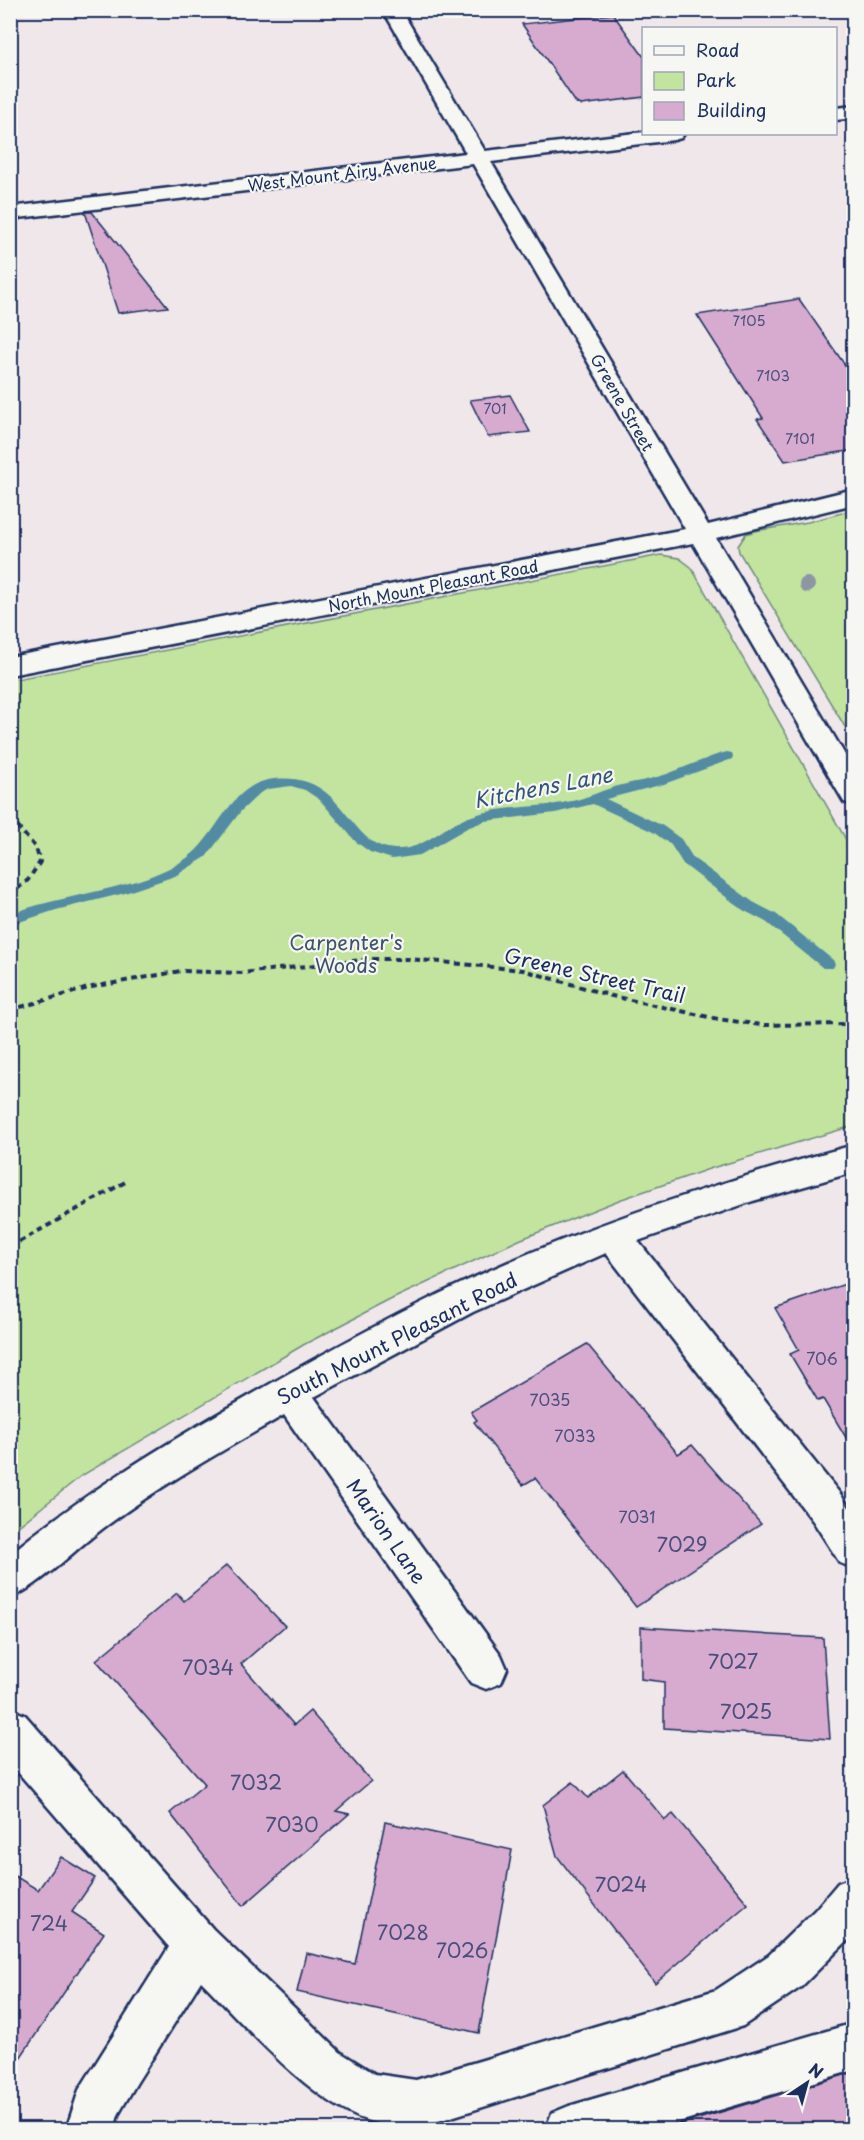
<svg xmlns="http://www.w3.org/2000/svg" width="864" height="2140" viewBox="0 0 864 2140" font-family="'Playpen Sans',sans-serif">
	<style>
		.green { fill: #c2e49e; stroke: #6e8a7e; stroke-width: 1.5 }
		.lines { fill: none; stroke-linecap: round; stroke-linejoin: round }
		.stream { fill: #538ba2; fill-rule: evenodd }
		.building { fill: #d6abcf; stroke: #1b2f5e; stroke-width: 1.5 }
		.minor-casing { stroke: #1b2f5e; stroke-width: 5 }
		.path { stroke: #1b2f5e; stroke-width: 4; stroke-dasharray: 6 4.5; stroke-linecap: butt }
		.minor { fill: #f6f6f2; fill-rule: evenodd }
		.tree { fill: #8d96a5 }
		.labels { text-anchor: middle; dominant-baseline: central; stroke-width: 4.5; stroke-linejoin: round; paint-order: stroke }
		.far-number-label { font-size: 14px; fill: #4a4e7a }
		.far-street-label { font-size: 16px; fill: #1b2f5e; stroke: #f6f6f2 }
		.number-label { font-size: 16px; fill: #4a4e7a }
		.park-label { font-size: 20px; fill: #3c536b; stroke: #f6f6f2 }
		.street-label { font-size: 20px; fill: #1b2f5e; stroke: #f6f6f2 }
		.near-number-label { font-size: 20px; fill: #4a4e7a }
		.water-label { font-size: 21px; font-style: italic; fill: #32567a; stroke: #f6f6f2 }
	</style>
	<rect width="100%" height="100%" fill="#f0e7eb"/>
	<filter id="ink" filterUnits="userSpaceOnUse"><feTurbulence type="fractalNoise" baseFrequency=".0167" numOctaves="2"/><feDisplacementMap in="SourceGraphic" scale="12" xChannelSelector="R" yChannelSelector="G"/><feConvolveMatrix kernelMatrix="1 2 1 2 8 2 1 2 1" color-interpolation-filters="sRGB"/></filter>
	<g filter="url(#ink)">
		<path class="green" d="M 853,510 L 854,510 L 853,740 L 739,552 L 738,546 L 746,534 L 755,531 L 808,522 Z
			M 661,555 L 679,558 L 691,567 L 853,852 L 853,1126 L 712,1168 L 619,1200 L 519,1240 L 390,1300 L 305,1344 L 81,1476 L 11,1532 L 11,680 Z"/>
		<g class="lines">
			<path class="stream" d="M 727,752 L 732,753 L 733,756 L 732,759 L 664,784 L 606,799 L 663,826 L 681,839 L 693,858 L 753,902 L 776,914 L 833,960 L 835,964 L 833,968 L 823,968 L 766,922 L 743,910 L 683,864 L 671,845 L 653,832 L 593,804 L 555,813 L 485,821 L 467,828 L 420,855 L 392,859 L 370,852 L 356,842 L 320,800 L 305,790 L 291,786 L 268,789 L 260,793 L 241,811 L 206,857 L 175,876 L 125,893 L 56,910 L 10,925 L 10,914 L 28,908 C 77,893 144,887 187,858 C 217,837 229,787 268,780 C 347,767 344,847 395,849 C 424,851 443,825 469,817 C 502,805 538,809 572,801 C 587,798 600,791 614,787 C 632,782 650,780 667,774 C 687,767 707,757 727,752 Z"/>
		</g>
		<path class="building" d="M 613,14 L 644,57 L 644,97 L 581,105 L 576,103 L 522,24 Z
			M 85,212 L 92,212 L 168,307 L 118,313 Z
			M 799,299 L 854,378 L 854,450 L 785,461 L 757,419 L 763,418 L 697,315 Z
			M 510,395 L 530,432 L 488,437 L 470,400 Z
			M 854,1281 L 854,1451 L 823,1399 L 818,1401 L 790,1354 L 799,1350 L 775,1308 Z
			M 587,1344 L 678,1454 L 692,1445 L 761,1524 L 636,1607 L 535,1478 L 523,1485 L 474,1422 L 477,1420 L 471,1412 Z
			M 227,1565 L 285,1626 L 241,1664 L 294,1725 L 310,1711 L 371,1781 L 336,1811 L 349,1814 L 243,1906 L 170,1813 L 205,1784 L 96,1660 L 177,1593 L 184,1601 Z
			M 641,1627 L 823,1638 L 830,1739 L 664,1728 L 664,1682 L 641,1679 Z
			M 623,1770 L 665,1820 L 673,1814 L 748,1904 L 655,1983 L 557,1856 L 543,1805 L 573,1782 L 588,1798 Z
			M 385,1822 L 512,1850 L 479,2033 L 297,1992 L 306,1953 L 355,1964 Z
			M 61,1857 L 95,1878 L 72,1912 L 104,1933 L 10,2073 L 10,1873 L 38,1890 Z
			M 854,2072 L 854,2130 L 678,2130 L 678,2125 Z"/>
		<g class="lines">
			<g class="minor-casing">
				<path id="minor" d="M 383,10 L 401,10 L 485,151 L 644,132 L 644,134 L 684,134 L 681,138 L 674,140 L 491,162 L 708,525 L 854,489 L 854,504 L 716,538 L 854,770 L 854,805 L 844,802 L 693,543 L 10,675 L 10,657 L 685,529 L 473,164 L 10,219 L 10,207 L 466,153 Z
					M 854,106 L 854,118 L 836,120 L 836,108 Z
					M 854,1145 L 854,1172 L 753,1201 L 638,1241 L 841,1495 L 854,1515 L 854,1568 L 840,1563 L 813,1521 L 606,1253 L 473,1312 L 314,1397 L 501,1655 L 507,1669 L 501,1683 L 486,1689 L 471,1683 L 284,1415 C 224,1450 164,1483 109,1524 C 80,1544 41,1586 10,1598 L 10,1554 C 85,1492 167,1443 251,1395 C 331,1349 411,1305 495,1268 C 611,1217 732,1178 854,1145 Z
					M 10,1709 L 25,1715 L 213,1929 L 340,2052 L 375,2074 L 416,2080 L 716,1990 L 769,1955 L 815,1910 L 838,1883 L 854,1877 L 854,1934 L 801,1987 L 743,2026 L 416,2128 C 400,2125 381,2125 366,2120 C 307,2099 245,2025 201,1981 L 136,2084 L 118,2115 L 114,2130 L 66,2130 L 79,2090 L 169,1947 L 10,1763 Z
					M 854,2023 L 854,2070 L 652,2130 L 545,2130 L 552,2113 L 569,2106 Z"/>
			</g>
			<path class="path" d="M 10,818 L 36,848 L 40,862 L 28,880 L 10,895
				M 10,1010 L 92,987 L 181,971 L 242,973 L 372,959 L 409,959 L 523,970 L 612,996 L 718,1019 L 761,1025 L 854,1024
				M 10,1247 L 127,1181"/>
			<use href="#minor" class="minor"/>
		</g>
		<circle class="tree" cx="807" cy="585" r="8"/>
	</g>
	<g class="labels">
		<g class="far-number-label">
			<text x="749" y="320">7105</text>
			<text x="773" y="375">7103</text>
			<text x="495" y="408">701</text>
			<text x="800" y="438">7101</text>
		</g>
		<g class="far-street-label">
			<text transform="translate(342 173) rotate(-7)">West Mount Airy Avenue</text>
			<text transform="translate(623 402) rotate(60)">Greene Street</text>
			<text transform="translate(433 585) rotate(-11)">North Mount Pleasant Road</text>
		</g>
		<g class="number-label">
			<text x="822" y="1358">706</text>
			<text x="550" y="1399">7035</text>
			<text x="575" y="1435">7033</text>
			<text x="637" y="1516">7031</text>
		</g>
		<g class="park-label">
			<text x="346" y="942">Carpenter's<tspan x="346" dy="23">Woods</tspan></text>
		</g>
		<g class="street-label">
			<text transform="translate(595 975) rotate(13)">Greene Street Trail</text>
			<text transform="translate(397 1338) rotate(-27)">South Mount Pleasant Road</text>
			<text transform="translate(387 1531) rotate(55)">Marion Lane</text>
		</g>
		<g class="near-number-label">
			<text x="682" y="1544">7029</text>
			<text x="733" y="1661">7027</text>
			<text x="208" y="1667">7034</text>
			<text x="746" y="1711">7025</text>
			<text x="256" y="1782">7032</text>
			<text x="292" y="1824">7030</text>
			<text x="621" y="1884">7024</text>
			<text x="49" y="1923">724</text>
			<text x="403" y="1932">7028</text>
			<text x="462" y="1950">7026</text>
		</g>
		<g class="water-label">
			<text transform="translate(543 786) rotate(-11)">Kitchens Lane</text>
		</g>
	</g>
	<rect width="864" height="2140" fill="none" stroke="#f6f6f2" stroke-width="36"/>
	<rect x="18" y="18" width="828" height="2104" fill="none" stroke="#1b2f5e" stroke-width="2" filter="url(#ink)"/>
	<rect x="642" y="27" width="195" height="108" fill="#f6f6f2" stroke="#9ea6b7" stroke-width="1.5"/>
	<rect x="654" y="46" width="30" height="9" fill="#f6f6f2" stroke="#9ea6b7" stroke-width="1.5"/>
	<text x="696" y="57" font-size="18" fill="#1b2f5e">Road</text>
	<rect x="654" y="72" width="30" height="18" fill="#c2e49e" stroke="#9ea6b7" stroke-width="1.5"/>
	<text x="696" y="87" font-size="18" fill="#1b2f5e">Park</text>
	<rect x="654" y="102" width="30" height="18" fill="#d6abcf" stroke="#9ea6b7" stroke-width="1.5"/>
	<text x="696" y="117" font-size="18" fill="#1b2f5e">Building</text>
	<g transform="translate(807 2083) rotate(36)" stroke="#f6f6f2" stroke-width="4.5" paint-order="stroke">
	<path d="M0-4.5L10 22L0 15L-10 22Z" fill="#1b2f5e"/>
	<text y="-9" font-size="16" font-weight="bold" text-anchor="middle" fill="#1b2f5e">N</text>
	</g>
</svg>
